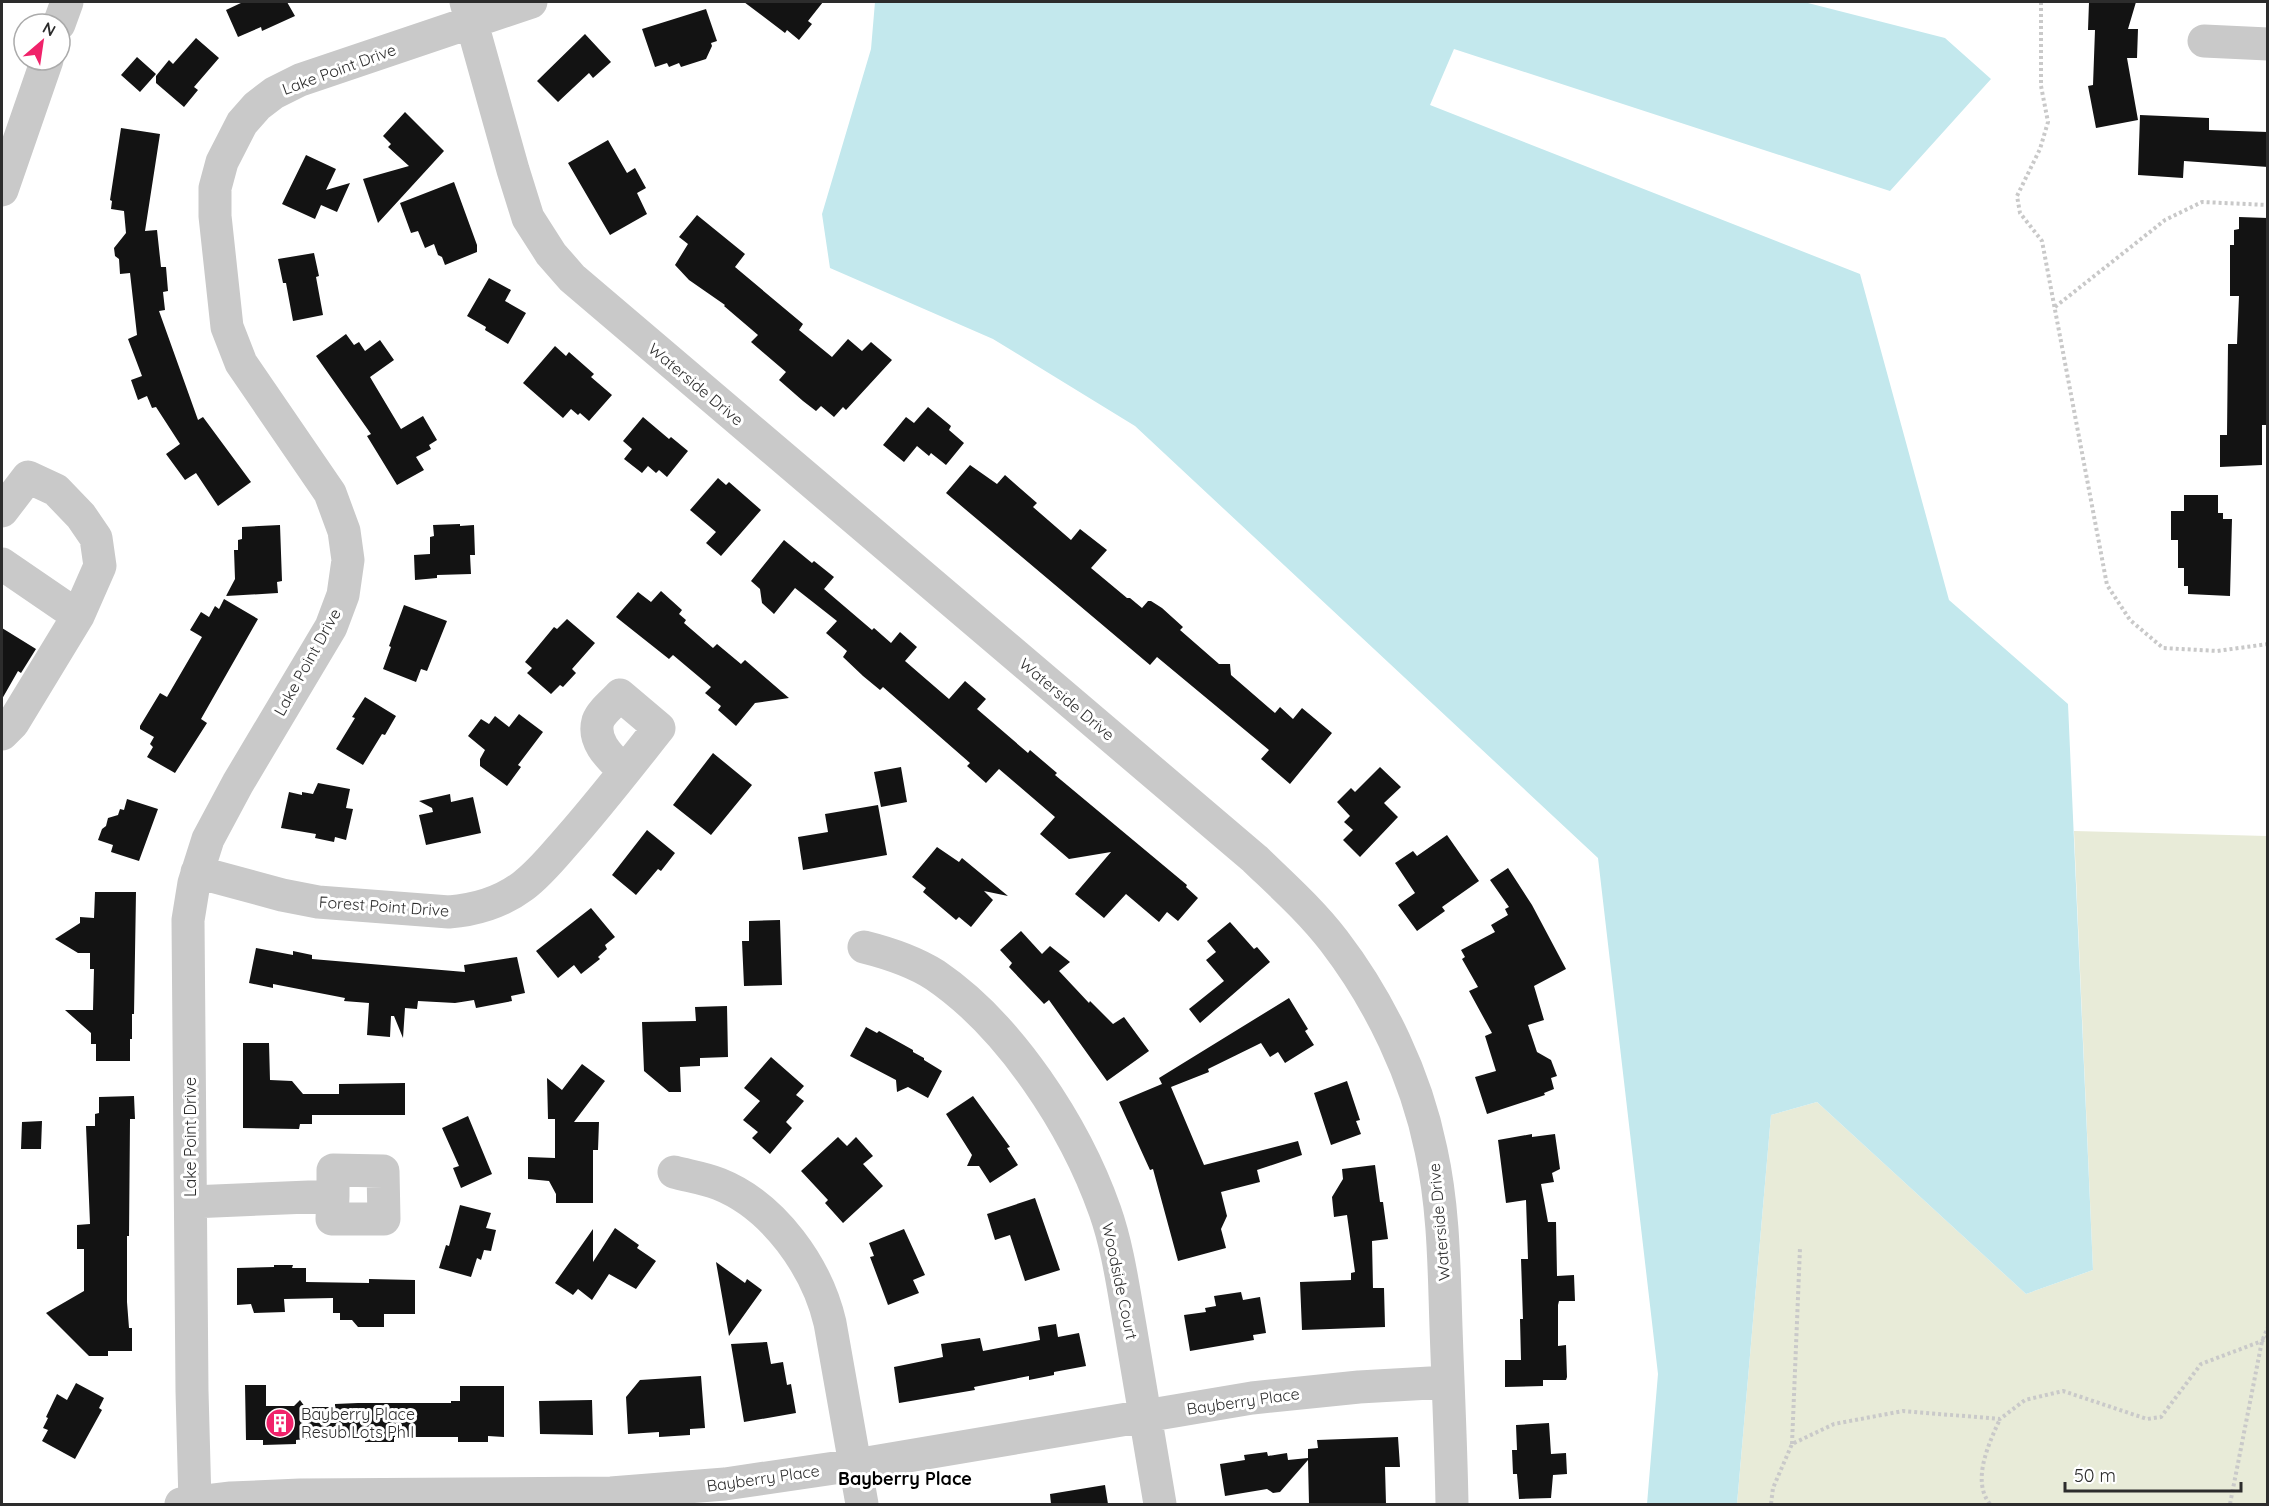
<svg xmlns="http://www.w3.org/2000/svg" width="2269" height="1506" viewBox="0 0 2269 1506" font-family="Quicksand,sans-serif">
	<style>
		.green { fill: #e8ebd8 }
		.water { fill: #c3e8ed }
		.building { fill: #131313 }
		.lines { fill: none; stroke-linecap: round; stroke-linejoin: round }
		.path { stroke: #c9c9c9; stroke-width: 4; stroke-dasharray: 3 3; stroke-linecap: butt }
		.minor { stroke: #c9c9c9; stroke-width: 33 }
		.labels { text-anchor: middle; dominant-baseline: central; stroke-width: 6; stroke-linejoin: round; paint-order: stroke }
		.street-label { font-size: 16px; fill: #2c2c2c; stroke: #fff }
		.poi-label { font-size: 16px; fill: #2c2c2c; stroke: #fff; text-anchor: start }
		.neighbourhood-label { font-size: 18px; font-weight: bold; fill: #000; stroke: #fff }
	</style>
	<rect width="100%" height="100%" fill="#fff"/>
	<path class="green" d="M 2074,831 L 2267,836 L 2267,1504 L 1737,1504 L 1771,1115 L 1817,1102 L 2026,1294 L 2093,1270 Z"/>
	<path class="water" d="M 875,2 L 1804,2 L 1945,38 L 1991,79 L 1890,191 L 1454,49 L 1430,105 L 1860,274 L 1949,600 L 2068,704 L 2093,1270 L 2026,1294 L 1817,1102 L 1771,1115 L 1737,1504 L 1647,1504 L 1658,1374 L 1598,858 L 1135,426 L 993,339 L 830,268 L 822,214 L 871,49 Z"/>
	<path class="building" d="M 243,2 L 287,2 L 295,16 L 262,31 L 261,27 L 238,37 L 226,10 Z
		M 744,2 L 823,2 L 808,21 L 812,24 L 799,40 L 787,30 L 785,33 Z
		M 2089,2 L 2136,2 L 2128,29 L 2138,29 L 2137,58 L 2127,58 L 2138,120 L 2096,128 L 2088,86 L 2093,85 L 2095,30 L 2088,30 Z
		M 706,9 L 717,41 L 711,43 L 712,46 L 706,59 L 681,67 L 679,63 L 669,67 L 667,63 L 655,67 L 642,29 Z
		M 585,34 L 611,62 L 593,78 L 589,73 L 558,102 L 537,81 Z
		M 196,38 L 219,58 L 194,87 L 198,90 L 184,107 L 156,83 L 156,76 L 169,60 L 173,64 Z
		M 137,57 L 156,74 L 140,92 L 121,75 Z
		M 405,112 L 444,151 L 378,223 L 363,179 L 409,166 L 388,147 L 391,144 L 383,136 Z
		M 2140,115 L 2209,118 L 2209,130 L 2268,132 L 2268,167 L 2184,161 L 2183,178 L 2138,175 Z
		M 121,128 L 160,134 L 145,231 L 157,230 L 161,267 L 166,267 L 168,291 L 163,292 L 165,310 L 159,311 L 198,420 L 203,417 L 251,482 L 218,506 L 196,473 L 185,480 L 166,454 L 180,444 L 156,407 L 152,408 L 147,396 L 138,400 L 131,380 L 142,376 L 128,339 L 137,335 L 130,273 L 120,274 L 119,259 L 115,256 L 114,248 L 126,233 L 124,211 L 111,209 L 112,201 L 110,200 Z
		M 608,140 L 627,173 L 635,168 L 646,188 L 637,193 L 647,214 L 610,235 L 568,163 Z
		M 306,155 L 336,169 L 326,190 L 350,183 L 337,212 L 321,205 L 315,219 L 282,204 Z
		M 454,182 L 477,245 L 477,252 L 445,265 L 442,257 L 438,255 L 434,244 L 425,248 L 418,231 L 411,233 L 400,203 Z
		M 697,215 L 745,254 L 735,267 L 803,324 L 799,330 L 832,357 L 848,339 L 862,351 L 871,342 L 892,360 L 846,410 L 843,407 L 834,417 L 821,406 L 816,411 L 803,401 L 779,380 L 786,372 L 751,342 L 758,335 L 724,306 L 725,305 L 689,280 L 675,265 L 688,244 L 679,237 Z
		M 2239,217 L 2268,218 L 2268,425 L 2262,425 L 2262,465 L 2220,467 L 2220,435 L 2227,435 L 2228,344 L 2237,344 L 2239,296 L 2230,296 L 2230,245 L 2234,245 L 2234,230 L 2239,229 Z
		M 314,253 L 319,276 L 316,277 L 323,315 L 293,321 L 286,283 L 283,283 L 278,259 Z
		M 489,278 L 511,290 L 505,301 L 526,313 L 508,344 L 485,330 L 486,327 L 467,316 Z
		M 346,334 L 354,345 L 359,342 L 365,351 L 380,340 L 394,360 L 370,377 L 401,429 L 423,416 L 437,440 L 429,445 L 431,449 L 416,457 L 424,470 L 397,485 L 367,436 L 371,434 L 316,356 Z
		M 555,346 L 566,356 L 569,352 L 594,374 L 591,377 L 612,395 L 589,421 L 580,413 L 578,415 L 571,409 L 563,418 L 523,383 Z
		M 928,407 L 951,426 L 949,430 L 964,443 L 946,465 L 931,453 L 929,456 L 917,446 L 904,462 L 883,445 L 906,417 L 914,423 Z
		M 643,417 L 669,439 L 671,437 L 688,451 L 667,477 L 659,470 L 656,473 L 648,466 L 642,473 L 624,459 L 632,449 L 623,441 Z
		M 970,465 L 997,484 L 1005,475 L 1037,503 L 1033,507 L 1071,540 L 1080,529 L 1107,550 L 1091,568 L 1127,598 L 1130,598 L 1142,608 L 1148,601 L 1151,601 L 1162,608 L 1183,627 L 1180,630 L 1219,664 L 1230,664 L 1231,675 L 1275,713 L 1280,707 L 1293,719 L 1302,708 L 1332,733 L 1290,784 L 1261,759 L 1269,750 L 1157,657 L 1150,665 L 946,493 Z
		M 718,478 L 726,485 L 729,482 L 761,510 L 721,556 L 706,543 L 716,532 L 690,510 Z
		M 2184,495 L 2218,495 L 2218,513 L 2223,513 L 2223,519 L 2232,519 L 2230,596 L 2188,594 L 2188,586 L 2184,586 L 2184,568 L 2178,568 L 2178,540 L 2171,540 L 2171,511 L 2184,511 Z
		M 460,524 L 460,526 L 474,525 L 475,555 L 470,555 L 471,574 L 437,575 L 437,578 L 415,580 L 414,555 L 430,554 L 430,537 L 434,536 L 433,525 Z
		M 280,525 L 282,581 L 277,582 L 278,593 L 226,596 L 235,579 L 234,550 L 238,550 L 238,540 L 242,539 L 242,527 Z
		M 784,540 L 812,563 L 814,561 L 834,577 L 824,589 L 872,630 L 874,628 L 891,643 L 900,632 L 917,647 L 905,661 L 949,699 L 965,681 L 986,699 L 977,709 L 1028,753 L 1030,750 L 1057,773 L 1055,775 L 1187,885 L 1186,887 L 1198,898 L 1178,921 L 1167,912 L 1159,922 L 1126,894 L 1104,918 L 1075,894 L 1111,852 L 1069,859 L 1040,834 L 1055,817 L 999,769 L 986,783 L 967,766 L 970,763 L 883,687 L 880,690 L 863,676 L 843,657 L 847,651 L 826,633 L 837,621 L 795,588 L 774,614 L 762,603 L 760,589 L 751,581 Z
		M 661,591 L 682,610 L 679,614 L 686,620 L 684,623 L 713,648 L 717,644 L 741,664 L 745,660 L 789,698 L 755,703 L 736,726 L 718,710 L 721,706 L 705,693 L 711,687 L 673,655 L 669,659 L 616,617 L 638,592 L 651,602 Z
		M 224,599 L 258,619 L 201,719 L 207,723 L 175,773 L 147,757 L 153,747 L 150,744 L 154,737 L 140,729 L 140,726 L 160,693 L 167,697 L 202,637 L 190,630 L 201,612 L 209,617 L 215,606 L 219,609 Z
		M 404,605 L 447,621 L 427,671 L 421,669 L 416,682 L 383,669 L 391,647 L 389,646 Z
		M 567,619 L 595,643 L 572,669 L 576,673 L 563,687 L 560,685 L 551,694 L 527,673 L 532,668 L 525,662 L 554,627 L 557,629 Z
		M 2,628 L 36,649 L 21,673 L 18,671 L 2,699 Z
		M 365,697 L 396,716 L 385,735 L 382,734 L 363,765 L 336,749 L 355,718 L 352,717 Z
		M 519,714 L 543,732 L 518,765 L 521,767 L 507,786 L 480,766 L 480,759 L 485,750 L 468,736 L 481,719 L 489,724 L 495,716 L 509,727 Z
		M 713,753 L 752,785 L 711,835 L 673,805 Z
		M 901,767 L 907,802 L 881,807 L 874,772 Z
		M 1380,767 L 1401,787 L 1384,803 L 1398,817 L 1360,857 L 1343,840 L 1353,830 L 1344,822 L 1350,816 L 1337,802 L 1351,788 L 1355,792 Z
		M 318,783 L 350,789 L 346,808 L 353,809 L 346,840 L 335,837 L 334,842 L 315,838 L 316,834 L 281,828 L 289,792 L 302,795 L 302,792 L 313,794 Z
		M 450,794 L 451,802 L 473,797 L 481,833 L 426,845 L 419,815 L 433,812 L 432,808 L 419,801 Z
		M 127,799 L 158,809 L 139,861 L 111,852 L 113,845 L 98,840 L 102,829 L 106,826 L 108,818 L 118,815 L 120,809 L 124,810 Z
		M 878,805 L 887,855 L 803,870 L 798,837 L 828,832 L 825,814 Z
		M 647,830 L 675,853 L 661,871 L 658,869 L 636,895 L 612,875 Z
		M 1447,835 L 1479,881 L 1442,907 L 1445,911 L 1417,931 L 1398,905 L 1415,893 L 1395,863 L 1413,851 L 1417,856 Z
		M 937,847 L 959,862 L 962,858 L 1008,896 L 984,891 L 993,900 L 971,927 L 959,917 L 956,920 L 923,892 L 926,888 L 912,877 Z
		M 1508,868 L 1532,905 L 1566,969 L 1534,986 L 1544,1020 L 1528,1025 L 1537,1052 L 1551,1060 L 1557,1076 L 1551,1078 L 1554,1089 L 1544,1093 L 1545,1095 L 1487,1114 L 1475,1077 L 1496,1071 L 1485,1036 L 1492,1033 L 1469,991 L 1478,987 L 1462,959 L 1465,957 L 1461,950 L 1495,932 L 1491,925 L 1508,915 L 1505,909 L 1509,907 L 1490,880 Z
		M 95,892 L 136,892 L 134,1014 L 132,1014 L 132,1039 L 130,1039 L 130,1061 L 96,1061 L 96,1044 L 91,1044 L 91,1033 L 65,1010 L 93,1010 L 94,969 L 90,969 L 90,953 L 78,953 L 55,939 L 80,923 L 80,917 L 94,918 Z
		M 591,908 L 615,937 L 605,945 L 607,949 L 598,957 L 600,959 L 581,974 L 574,965 L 558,978 L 536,951 Z
		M 780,920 L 782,985 L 744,986 L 742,941 L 749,941 L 749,921 Z
		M 1230,922 L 1254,949 L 1257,947 L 1270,962 L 1200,1023 L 1189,1009 L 1224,981 L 1206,960 L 1216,952 L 1207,941 Z
		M 1021,931 L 1042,954 L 1050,946 L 1070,962 L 1059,971 L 1089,1003 L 1090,1001 L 1113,1024 L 1124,1017 L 1149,1051 L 1107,1081 L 1049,1000 L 1044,1004 L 1009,967 L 1012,963 L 1000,950 Z
		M 256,948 L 293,955 L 293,951 L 312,955 L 312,959 L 465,972 L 464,965 L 517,957 L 525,993 L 511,996 L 512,1001 L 476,1008 L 474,1000 L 455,1003 L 418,1001 L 417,1009 L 405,1008 L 403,1038 L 394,1016 L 391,1016 L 390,1037 L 367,1035 L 369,1003 L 344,1001 L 345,998 L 273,984 L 273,988 L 249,983 Z
		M 1289,998 L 1308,1029 L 1305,1031 L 1314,1045 L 1285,1063 L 1278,1052 L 1270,1057 L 1261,1043 L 1208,1069 L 1209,1072 L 1171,1087 L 1204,1165 L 1298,1141 L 1302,1155 L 1257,1170 L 1260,1182 L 1221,1192 L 1227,1216 L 1221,1229 L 1226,1248 L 1178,1261 L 1153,1169 L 1150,1170 L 1119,1102 L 1162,1084 L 1159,1078 Z
		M 727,1006 L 728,1057 L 700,1058 L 700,1066 L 680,1067 L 681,1092 L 669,1092 L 644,1071 L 642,1022 L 696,1021 L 695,1007 Z
		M 866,1027 L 877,1033 L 879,1031 L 913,1050 L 913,1052 L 924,1058 L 924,1060 L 942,1071 L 928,1098 L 908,1087 L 897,1092 L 896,1080 L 850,1056 Z
		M 243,1043 L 269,1043 L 270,1080 L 292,1081 L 303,1094 L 339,1094 L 339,1084 L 405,1083 L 405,1115 L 312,1115 L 312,1124 L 300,1124 L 299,1129 L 243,1128 Z
		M 771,1057 L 804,1086 L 796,1095 L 804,1101 L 786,1122 L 792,1128 L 770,1154 L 752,1138 L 758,1132 L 743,1120 L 760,1101 L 744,1088 Z
		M 582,1064 L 605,1081 L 574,1122 L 599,1122 L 598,1150 L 593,1150 L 593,1203 L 556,1203 L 556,1194 L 549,1181 L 528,1179 L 528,1157 L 555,1158 L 555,1119 L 548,1119 L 547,1078 L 562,1090 Z
		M 1347,1081 L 1360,1120 L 1356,1121 L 1361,1134 L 1331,1145 L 1314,1093 Z
		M 134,1096 L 135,1119 L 130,1119 L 129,1236 L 127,1236 L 127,1302 L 129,1328 L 132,1328 L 132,1351 L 108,1351 L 108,1356 L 89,1356 L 46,1313 L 84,1291 L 84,1249 L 77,1249 L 77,1225 L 90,1224 L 86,1126 L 95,1126 L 95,1114 L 99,1113 L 99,1097 Z
		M 973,1096 L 1010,1147 L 1007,1148 L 1018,1165 L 990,1183 L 979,1166 L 967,1166 L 972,1155 L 946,1114 Z
		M 468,1116 L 492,1174 L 461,1188 L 453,1168 L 459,1166 L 442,1128 Z
		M 42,1121 L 41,1149 L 21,1149 L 22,1122 Z
		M 1532,1134 L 1532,1137 L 1555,1134 L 1560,1169 L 1552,1173 L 1554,1182 L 1541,1184 L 1548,1222 L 1556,1222 L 1557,1276 L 1574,1275 L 1575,1301 L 1559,1301 L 1558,1305 L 1558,1346 L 1566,1345 L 1567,1377 L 1566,1380 L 1543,1380 L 1543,1386 L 1505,1387 L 1505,1360 L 1521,1360 L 1520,1319 L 1523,1319 L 1521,1259 L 1528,1259 L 1526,1200 L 1506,1203 L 1498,1140 Z
		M 838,1137 L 847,1146 L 856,1137 L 873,1156 L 863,1164 L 883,1186 L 843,1223 L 825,1203 L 828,1200 L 801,1171 Z
		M 1375,1165 L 1380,1202 L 1383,1202 L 1388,1239 L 1372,1241 L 1373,1288 L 1384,1288 L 1385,1327 L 1302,1330 L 1300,1282 L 1351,1280 L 1351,1273 L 1355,1272 L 1347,1215 L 1334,1217 L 1332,1197 L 1343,1179 L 1342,1169 Z
		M 1035,1198 L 1060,1270 L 1025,1281 L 1010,1235 L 995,1240 L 987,1214 Z
		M 460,1205 L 491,1213 L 486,1228 L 496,1230 L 491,1251 L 484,1250 L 481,1260 L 477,1258 L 471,1277 L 439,1268 L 446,1245 L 449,1246 Z
		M 615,1228 L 639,1245 L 637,1248 L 656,1261 L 636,1289 L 609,1274 L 592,1300 L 578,1289 L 573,1295 L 555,1283 L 593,1229 L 593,1262 Z
		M 904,1229 L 925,1275 L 913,1280 L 919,1293 L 888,1305 L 870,1257 L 874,1256 L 869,1243 Z
		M 716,1262 L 745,1283 L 747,1279 L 762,1290 L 729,1336 Z
		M 274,1265 L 293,1265 L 292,1268 L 306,1268 L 306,1282 L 369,1283 L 369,1279 L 415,1280 L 415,1314 L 384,1314 L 384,1327 L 358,1327 L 352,1320 L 340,1320 L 340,1313 L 333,1313 L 333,1298 L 284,1299 L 285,1312 L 254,1313 L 251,1304 L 237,1305 L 237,1268 L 274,1267 Z
		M 1241,1292 L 1243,1300 L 1260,1297 L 1266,1333 L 1253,1335 L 1254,1340 L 1190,1351 L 1184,1315 L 1206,1312 L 1205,1308 L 1216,1306 L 1214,1296 Z
		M 1056,1324 L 1058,1337 L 1079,1333 L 1086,1366 L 1054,1372 L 1054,1375 L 1029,1380 L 1029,1376 L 974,1387 L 975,1390 L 899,1403 L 894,1367 L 943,1357 L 941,1344 L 980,1338 L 983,1351 L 1040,1340 L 1038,1327 Z
		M 767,1342 L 771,1364 L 783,1362 L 787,1385 L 791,1384 L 796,1413 L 744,1422 L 731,1344 Z
		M 701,1376 L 705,1428 L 690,1429 L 690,1435 L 659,1437 L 659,1432 L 628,1434 L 626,1397 L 640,1380 Z
		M 76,1383 L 104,1398 L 99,1408 L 102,1410 L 75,1459 L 42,1441 L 48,1430 L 43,1428 L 48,1418 L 46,1417 L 57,1394 L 67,1400 Z
		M 245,1385 L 266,1385 L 266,1406 L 294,1406 L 300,1400 L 305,1407 L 335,1407 L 335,1404 L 358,1403 L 451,1403 L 451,1401 L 460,1401 L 460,1386 L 504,1386 L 504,1437 L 488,1436 L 488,1442 L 458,1442 L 458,1437 L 394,1437 L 394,1442 L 365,1442 L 365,1437 L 314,1438 L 296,1440 L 296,1444 L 263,1445 L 263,1440 L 246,1440 Z
		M 592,1400 L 593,1435 L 540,1434 L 539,1401 Z
		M 1549,1423 L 1551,1454 L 1566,1453 L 1567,1474 L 1553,1475 L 1551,1498 L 1519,1499 L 1517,1474 L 1513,1474 L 1512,1450 L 1517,1450 L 1516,1425 Z
		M 1398,1437 L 1400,1467 L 1385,1467 L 1386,1504 L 1309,1504 L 1308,1460 L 1280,1492 L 1273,1493 L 1267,1489 L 1225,1496 L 1220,1464 L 1245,1460 L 1244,1455 L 1267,1452 L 1268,1456 L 1287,1453 L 1288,1460 L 1308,1458 L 1308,1449 L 1318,1448 L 1317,1440 Z
		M 1105,1485 L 1108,1504 L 1051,1504 L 1050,1494 Z"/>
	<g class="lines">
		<path class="path" d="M 2041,2 L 2041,86 L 2048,122 L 2040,149 L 2017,196 L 2020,213 L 2042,241 L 2107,585 L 2130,620 L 2163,648 L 2217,651 L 2268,644
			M 2055,307 L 2165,220 L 2202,202 L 2268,205
			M 1792,1444 L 1800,1248
			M 1771,1504 L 1773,1488 L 1792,1444 L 1834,1424 L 1903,1411 L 2000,1419 L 2025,1400 L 2063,1391 L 2147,1419 L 2161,1417 L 2201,1364 L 2262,1341 L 2268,1336
			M 1990,1504 C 1971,1481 1989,1443 2000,1419
			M 2230,1504 L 2262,1341 L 2268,1327"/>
		<path class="minor" d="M 466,2 L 513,170 L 528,218 L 551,254 L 572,278 L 1255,859 C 1283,886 1311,911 1334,941 C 1380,1001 1416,1076 1431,1150 C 1444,1209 1444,1268 1446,1327 C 1448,1386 1451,1445 1452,1504
			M 59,24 L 67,2
			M 2204,41 L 2268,44
			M 2,190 L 47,60
			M 2,511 L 28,477 L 56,490 L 81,516 L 96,538 L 100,566 L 78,616 L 13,723 L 2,734
			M 2,564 L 78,616
			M 197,872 L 282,895 L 318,902 L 449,912 C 474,910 502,902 523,886 C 539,874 552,858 565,843 C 598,806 628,767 659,728 L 620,695 C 614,702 601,712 598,721 C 592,742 611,758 624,771
			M 864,947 C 888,953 913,961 935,975 C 1010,1026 1075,1126 1105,1211 C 1118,1248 1123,1287 1130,1326 C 1140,1385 1150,1445 1160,1504
			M 674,1172 C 689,1176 704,1178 719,1184 C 774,1206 817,1267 830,1323 L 862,1504
			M 191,1202 L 333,1196 L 332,1219 L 384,1219 L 383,1171 L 333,1170 L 333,1196
			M 195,1503 L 192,1391 L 188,920 L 194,883 L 208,839 L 238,783 L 331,627 L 343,595 L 348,560 L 344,531 L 330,493 L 241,363 L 227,327 L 215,216 L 215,188 L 222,162 L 242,123 L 257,106 L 274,93 L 300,80 L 531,2
			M 181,1504 L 231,1498 L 300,1495 L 611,1493 L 725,1484 L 855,1465 L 1252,1398 L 1359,1387 L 1448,1382"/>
	</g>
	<defs>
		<g id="building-disc" transform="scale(1.5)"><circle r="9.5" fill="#f0226a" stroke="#fff"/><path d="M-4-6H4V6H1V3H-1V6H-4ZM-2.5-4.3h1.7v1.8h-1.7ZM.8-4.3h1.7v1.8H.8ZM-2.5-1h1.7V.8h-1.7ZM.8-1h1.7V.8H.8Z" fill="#fff"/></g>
	</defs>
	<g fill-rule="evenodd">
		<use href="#building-disc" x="280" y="1423"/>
	</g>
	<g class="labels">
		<g class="street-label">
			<text transform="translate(339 69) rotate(-20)">Lake Point Drive</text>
			<text transform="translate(696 384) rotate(40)">Waterside Drive</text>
			<text transform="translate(307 662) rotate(-61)">Lake Point Drive</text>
			<text transform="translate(1067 699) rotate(40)">Waterside Drive</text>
			<text transform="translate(384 906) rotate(4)">Forest Point Drive</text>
			<text transform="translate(190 1137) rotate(-90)">Lake Point Drive</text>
			<text transform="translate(1439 1222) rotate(-95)">Waterside Drive</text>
			<text transform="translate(1120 1281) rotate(78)">Woodside Court</text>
			<text transform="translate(1243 1401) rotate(-8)">Bayberry Place</text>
			<text transform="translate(763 1478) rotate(-8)">Bayberry Place</text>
		</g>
		<g class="poi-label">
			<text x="301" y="1414">Bayberry Place<tspan x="301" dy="18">Resub Lots Ph I</tspan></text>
		</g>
		<g class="neighbourhood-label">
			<text x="905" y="1478">Bayberry Place</text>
		</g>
	</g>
	<rect width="2269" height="1506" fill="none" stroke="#2c2c2c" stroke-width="6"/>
	<g transform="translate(42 42) rotate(29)"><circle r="28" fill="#ffffff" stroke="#ababab" stroke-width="1.5"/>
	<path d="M0-4.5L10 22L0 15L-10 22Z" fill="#f0226a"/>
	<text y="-9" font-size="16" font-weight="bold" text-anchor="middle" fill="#2c2c2c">N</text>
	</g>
	<path d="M2065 1482v9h176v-9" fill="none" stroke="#2c2c2c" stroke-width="3"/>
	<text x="2074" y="1482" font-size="18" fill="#2c2c2c" stroke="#ffffff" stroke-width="4.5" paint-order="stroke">50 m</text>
</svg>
